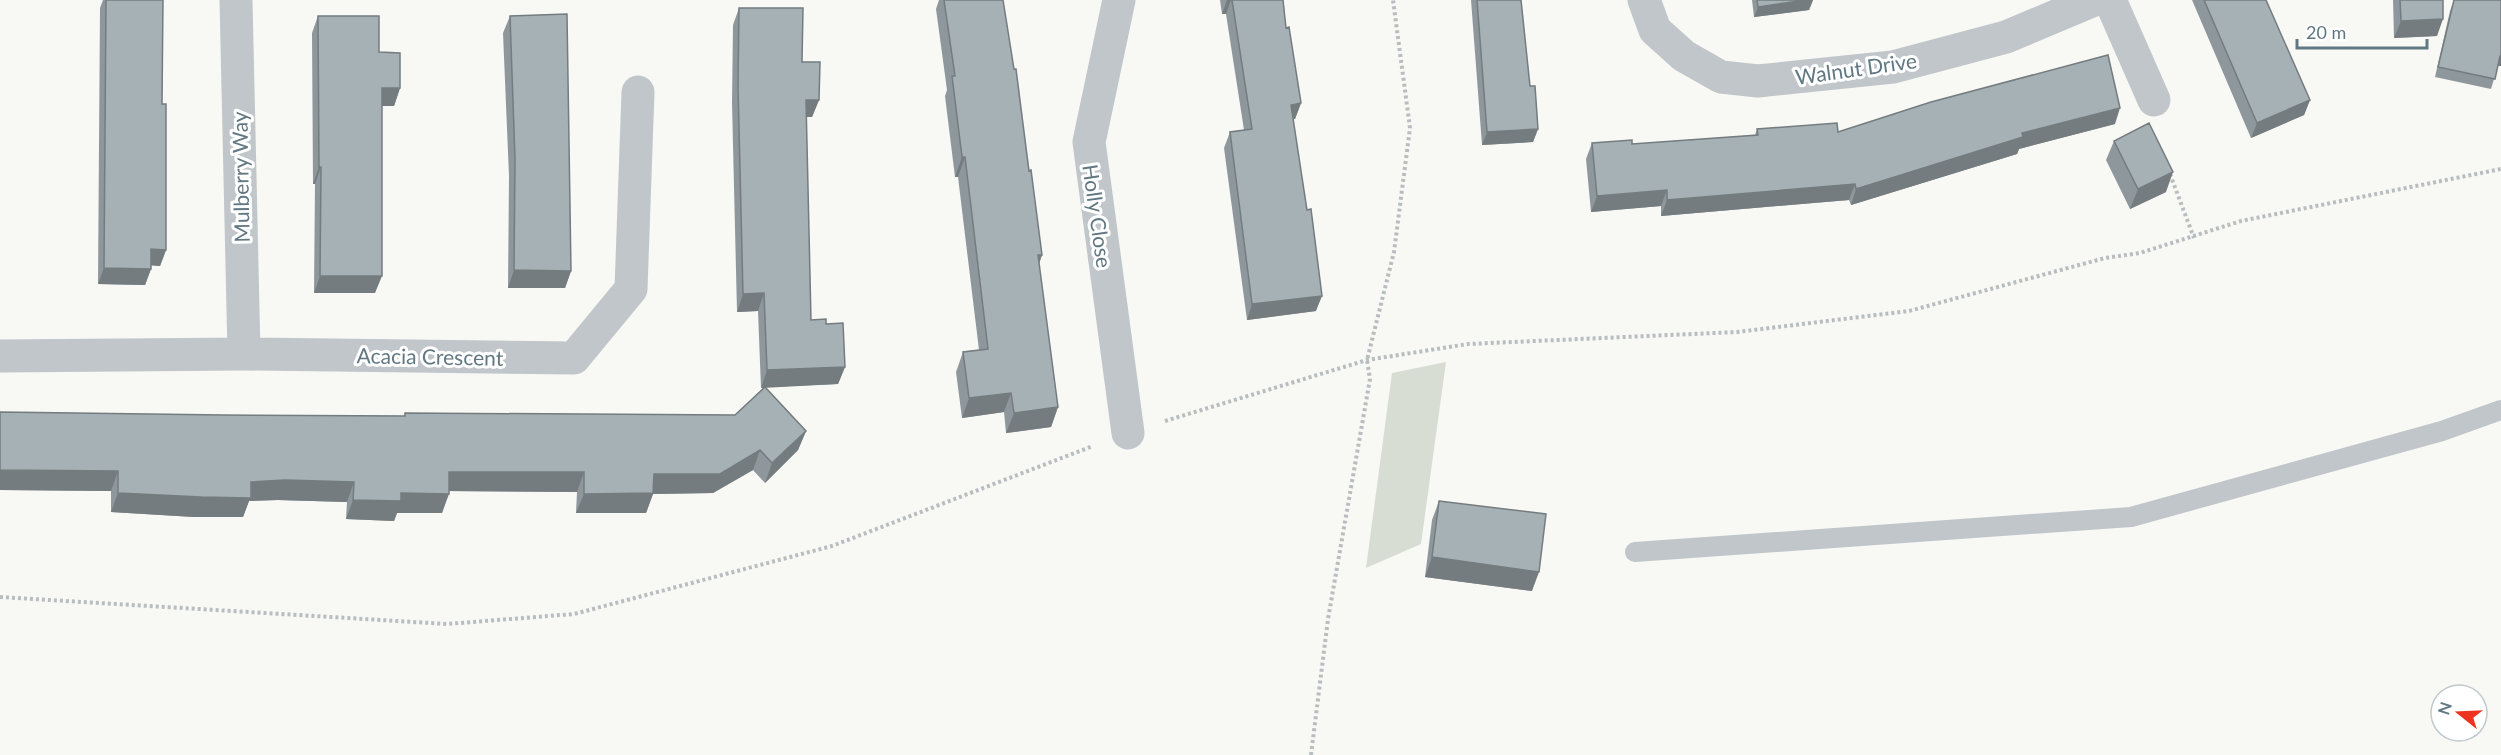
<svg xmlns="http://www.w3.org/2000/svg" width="2501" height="755" viewBox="0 0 2501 755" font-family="Lato,sans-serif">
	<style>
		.green { fill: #d8ddd4 }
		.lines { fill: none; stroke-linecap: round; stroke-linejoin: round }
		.path { stroke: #b8bdbf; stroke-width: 4; stroke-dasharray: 3 3; stroke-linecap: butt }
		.lane { stroke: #c0c6c9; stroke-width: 20 }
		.street { stroke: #c0c6c9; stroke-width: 33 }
		.wall { fill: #8e989c }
		.shaded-wall { fill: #747c7f }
		.building { fill: #a5b1b5; stroke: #747c7f; stroke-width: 1.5 }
		.labels { text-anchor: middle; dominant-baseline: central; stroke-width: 6; stroke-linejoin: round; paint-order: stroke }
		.street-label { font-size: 21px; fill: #617882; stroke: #fff }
	</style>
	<rect width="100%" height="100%" fill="#f8f8f5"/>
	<path class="green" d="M 1446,362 L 1421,544 L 1366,568 L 1392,373 Z"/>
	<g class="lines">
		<path class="path" d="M 2170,174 L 2194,238
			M 1165,421 L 1367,360 L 1468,344 L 1737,332 L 1909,311 L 2105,258 L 2140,253 L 2241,221 L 2501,169
			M 0,597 L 447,624 L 574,614 L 832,546 L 1093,446
			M 1311,755 L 1328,619 L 1370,379 L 1367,360 L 1394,252 L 1410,128 L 1393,0"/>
		<path class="lane" d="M 1635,552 L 2131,517 L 2442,431 L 2501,410"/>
		<path class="street" d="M 236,0 L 244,354
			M 1119,0 L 1089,142 L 1128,433
			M 1644,0 L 1655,30 L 1684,56 L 1721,77 L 1758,81 L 1893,67 L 2006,37 L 2094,0
			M 2110,0 L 2154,100
			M 0,356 L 244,354 L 574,358 L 631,289 L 638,92"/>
	</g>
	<path class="wall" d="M 103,0 L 163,0 L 162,104 L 166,250 L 160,266 L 151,265 L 151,269 L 145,285 L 98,284 L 100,8 Z
		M 939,0 L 1003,0 L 1042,255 L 1039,264 L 1058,407 L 1051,427 L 1006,433 L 1004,412 L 962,418 L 956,372 L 963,352 L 979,350 L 958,177 L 955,177 L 945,96 L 947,90 L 936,9 Z
		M 1220,0 L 1283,0 L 1286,28 L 1301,103 L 1295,119 L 1293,119 L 1316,311 L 1247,320 L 1224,148 L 1230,132 L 1244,130 L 1226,14 L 1222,14 Z
		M 1471,0 L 1521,0 L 1530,86 L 1538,129 L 1533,142 L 1482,145 Z
		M 1752,0 L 1813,0 L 1809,10 L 1754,17 Z
		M 2192,0 L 2266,0 L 2310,100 L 2304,115 L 2251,138 Z
		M 2393,0 L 2443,0 L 2437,36 L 2394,38 Z
		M 2454,0 L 2501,66 L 2498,66 L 2491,89 L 2435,77 L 2450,11 Z
		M 739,8 L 802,62 L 819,100 L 812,117 L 806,117 L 811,320 L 826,324 L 845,367 L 838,384 L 765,387 L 806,431 L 798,450 L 765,483 L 753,470 L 713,493 L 653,494 L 646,513 L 576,513 L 577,492 L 449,491 L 442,513 L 397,513 L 394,521 L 346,519 L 347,502 L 278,500 L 249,501 L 243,517 L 194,517 L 111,512 L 111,491 L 0,490 L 223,415 L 404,416 L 405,413 L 735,415 L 764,387 L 761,388 L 758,311 L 737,312 L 732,103 L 733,25 Z
		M 318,16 L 400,88 L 394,106 L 382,106 L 375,293 L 314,293 L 315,184 L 313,184 L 312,33 Z
		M 510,16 L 571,271 L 565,288 L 508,288 L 509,176 L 503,33 Z
		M 2115,124 L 2019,149 L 2017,154 L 1851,205 L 1849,200 L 1661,216 L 1661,206 L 1591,212 L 1586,159 L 1592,143 L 1632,144 L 1755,135 L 1757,129 L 1838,132 Z
		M 2114,141 L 2166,192 L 2130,209 L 2106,160 Z
		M 1439,501 L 1532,591 L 1425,577 L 1432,520 Z"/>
	<path class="shaded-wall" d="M 1227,0 L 1231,0 L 1226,14 L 1222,14 Z
		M 1806,0 L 1813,0 L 1809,10 L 1754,17 L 1758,7 Z
		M 2443,19 L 2437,36 L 2394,38 L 2401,21 Z
		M 2500,56 L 2501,56 L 2501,66 L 2496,66 Z
		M 382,88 L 400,88 L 394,106 L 376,106 Z
		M 806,100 L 819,100 L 812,117 L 799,117 Z
		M 2310,100 L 2304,115 L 2251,138 L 2257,123 Z
		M 1301,103 L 1295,119 L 1285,121 L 1291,105 Z
		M 2120,108 L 2115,124 L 2019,149 L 2017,154 L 1851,205 L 1856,189 L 2022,133 Z
		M 1538,129 L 1533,142 L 1482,145 L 1487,132 Z
		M 962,157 L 965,157 L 958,177 L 955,177 Z
		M 319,167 L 321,167 L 315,184 L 313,184 Z
		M 2173,172 L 2166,192 L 2130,209 L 2138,189 Z
		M 1855,184 L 1849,200 L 1661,216 L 1667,200 Z
		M 1667,190 L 1661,206 L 1591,212 L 1597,196 Z
		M 151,249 L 166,250 L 160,266 L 145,265 Z
		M 1038,255 L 1042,255 L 1035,274 Z
		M 104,268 L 151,269 L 145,285 L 98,284 Z
		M 514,270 L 571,271 L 565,288 L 508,288 Z
		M 320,276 L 382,276 L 375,293 L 314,293 Z
		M 764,293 L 758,311 L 737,312 L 743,294 Z
		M 1322,296 L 1316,311 L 1247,320 L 1252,304 Z
		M 845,367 L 838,384 L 761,388 L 767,370 Z
		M 1011,393 L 1004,412 L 962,418 L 969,398 Z
		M 1058,407 L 1051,427 L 1006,433 L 1014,413 Z
		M 806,431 L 798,450 L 765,483 L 772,463 Z
		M 760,450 L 753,470 L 713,493 L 653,494 L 646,513 L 576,513 L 584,494 L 654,474 Z
		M 0,470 L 118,471 L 111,491 L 0,490 Z
		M 449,472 L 584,472 L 577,492 L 442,491 Z
		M 285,480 L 354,482 L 347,502 L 278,500 L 249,501 L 243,517 L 194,517 L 111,512 L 118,493 L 251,482 Z
		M 401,493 L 449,494 L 442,513 L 397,513 L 394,521 L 346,519 L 353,500 Z
		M 1432,557 L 1539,572 L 1532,591 L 1425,577 Z"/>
	<path class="building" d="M 106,0 L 163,0 L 162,104 L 166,104 L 166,250 L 151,249 L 151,269 L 104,268 Z
		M 944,0 L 1003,0 L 1014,69 L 1016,69 L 1029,171 L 1031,170 L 1042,255 L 1038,255 L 1058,407 L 1014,413 L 1011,393 L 969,398 L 963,352 L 988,349 L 965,157 L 962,157 L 952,76 L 955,76 Z
		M 1232,0 L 1283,0 L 1286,28 L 1289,27 L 1301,103 L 1291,105 L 1307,210 L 1311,209 L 1322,296 L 1252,304 L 1230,132 L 1252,129 Z
		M 1477,0 L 1521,0 L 1530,86 L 1535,86 L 1538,129 L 1487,132 Z
		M 1757,0 L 1806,0 L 1758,7 Z
		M 2204,0 L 2266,0 L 2310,100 L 2257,123 Z
		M 2400,0 L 2443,0 L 2443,19 L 2401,21 Z
		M 2454,0 L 2501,0 L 2501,56 L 2500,56 L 2495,79 L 2438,67 Z
		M 739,8 L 803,8 L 802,62 L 820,62 L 819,100 L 806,100 L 811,320 L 826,319 L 826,324 L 843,323 L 845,367 L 767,370 L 764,293 L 743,294 L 738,86 Z
		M 567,14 L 571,271 L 514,270 L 515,159 L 510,16 Z
		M 318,16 L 379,16 L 379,52 L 400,53 L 400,88 L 382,88 L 382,276 L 320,276 L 321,167 L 319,167 Z
		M 2108,55 L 2120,108 L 2022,133 L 2023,137 L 1856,189 L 1855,184 L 1667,200 L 1667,190 L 1597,196 L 1592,143 L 1632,140 L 1632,144 L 1758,135 L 1757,129 L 1837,123 L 1838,132 L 1931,102 Z
		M 2149,123 L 2173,172 L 2138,189 L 2114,141 Z
		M 765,387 L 806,431 L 772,463 L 760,450 L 720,474 L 654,474 L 653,493 L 584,494 L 584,472 L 449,472 L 449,494 L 401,493 L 401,501 L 353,500 L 354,482 L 285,480 L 251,482 L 251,498 L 201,497 L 118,493 L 118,471 L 0,470 L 0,412 L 223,415 L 405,416 L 405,413 L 735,415 Z
		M 1439,501 L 1546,514 L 1539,572 L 1432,557 Z"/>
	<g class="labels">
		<g class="street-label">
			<text transform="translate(1856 68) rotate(-8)">Walnut Drive</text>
			<text transform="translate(240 177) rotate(-91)">Mulberry Way</text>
			<text transform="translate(1098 216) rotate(82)">Holly Close</text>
			<text transform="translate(430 356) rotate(1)">Acacia Crescent</text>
		</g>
	</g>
	<g transform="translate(2459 713) rotate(288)"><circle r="28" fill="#ffffff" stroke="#c0c9cd" stroke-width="1.5"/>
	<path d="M0-4.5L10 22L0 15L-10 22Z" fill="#ed321f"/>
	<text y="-9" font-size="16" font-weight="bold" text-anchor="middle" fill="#617882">N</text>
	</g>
	<path d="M2297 39v9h130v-9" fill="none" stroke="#617882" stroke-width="3"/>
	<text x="2306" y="39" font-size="18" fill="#617882" stroke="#ffffff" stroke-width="4.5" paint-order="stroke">20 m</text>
</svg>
